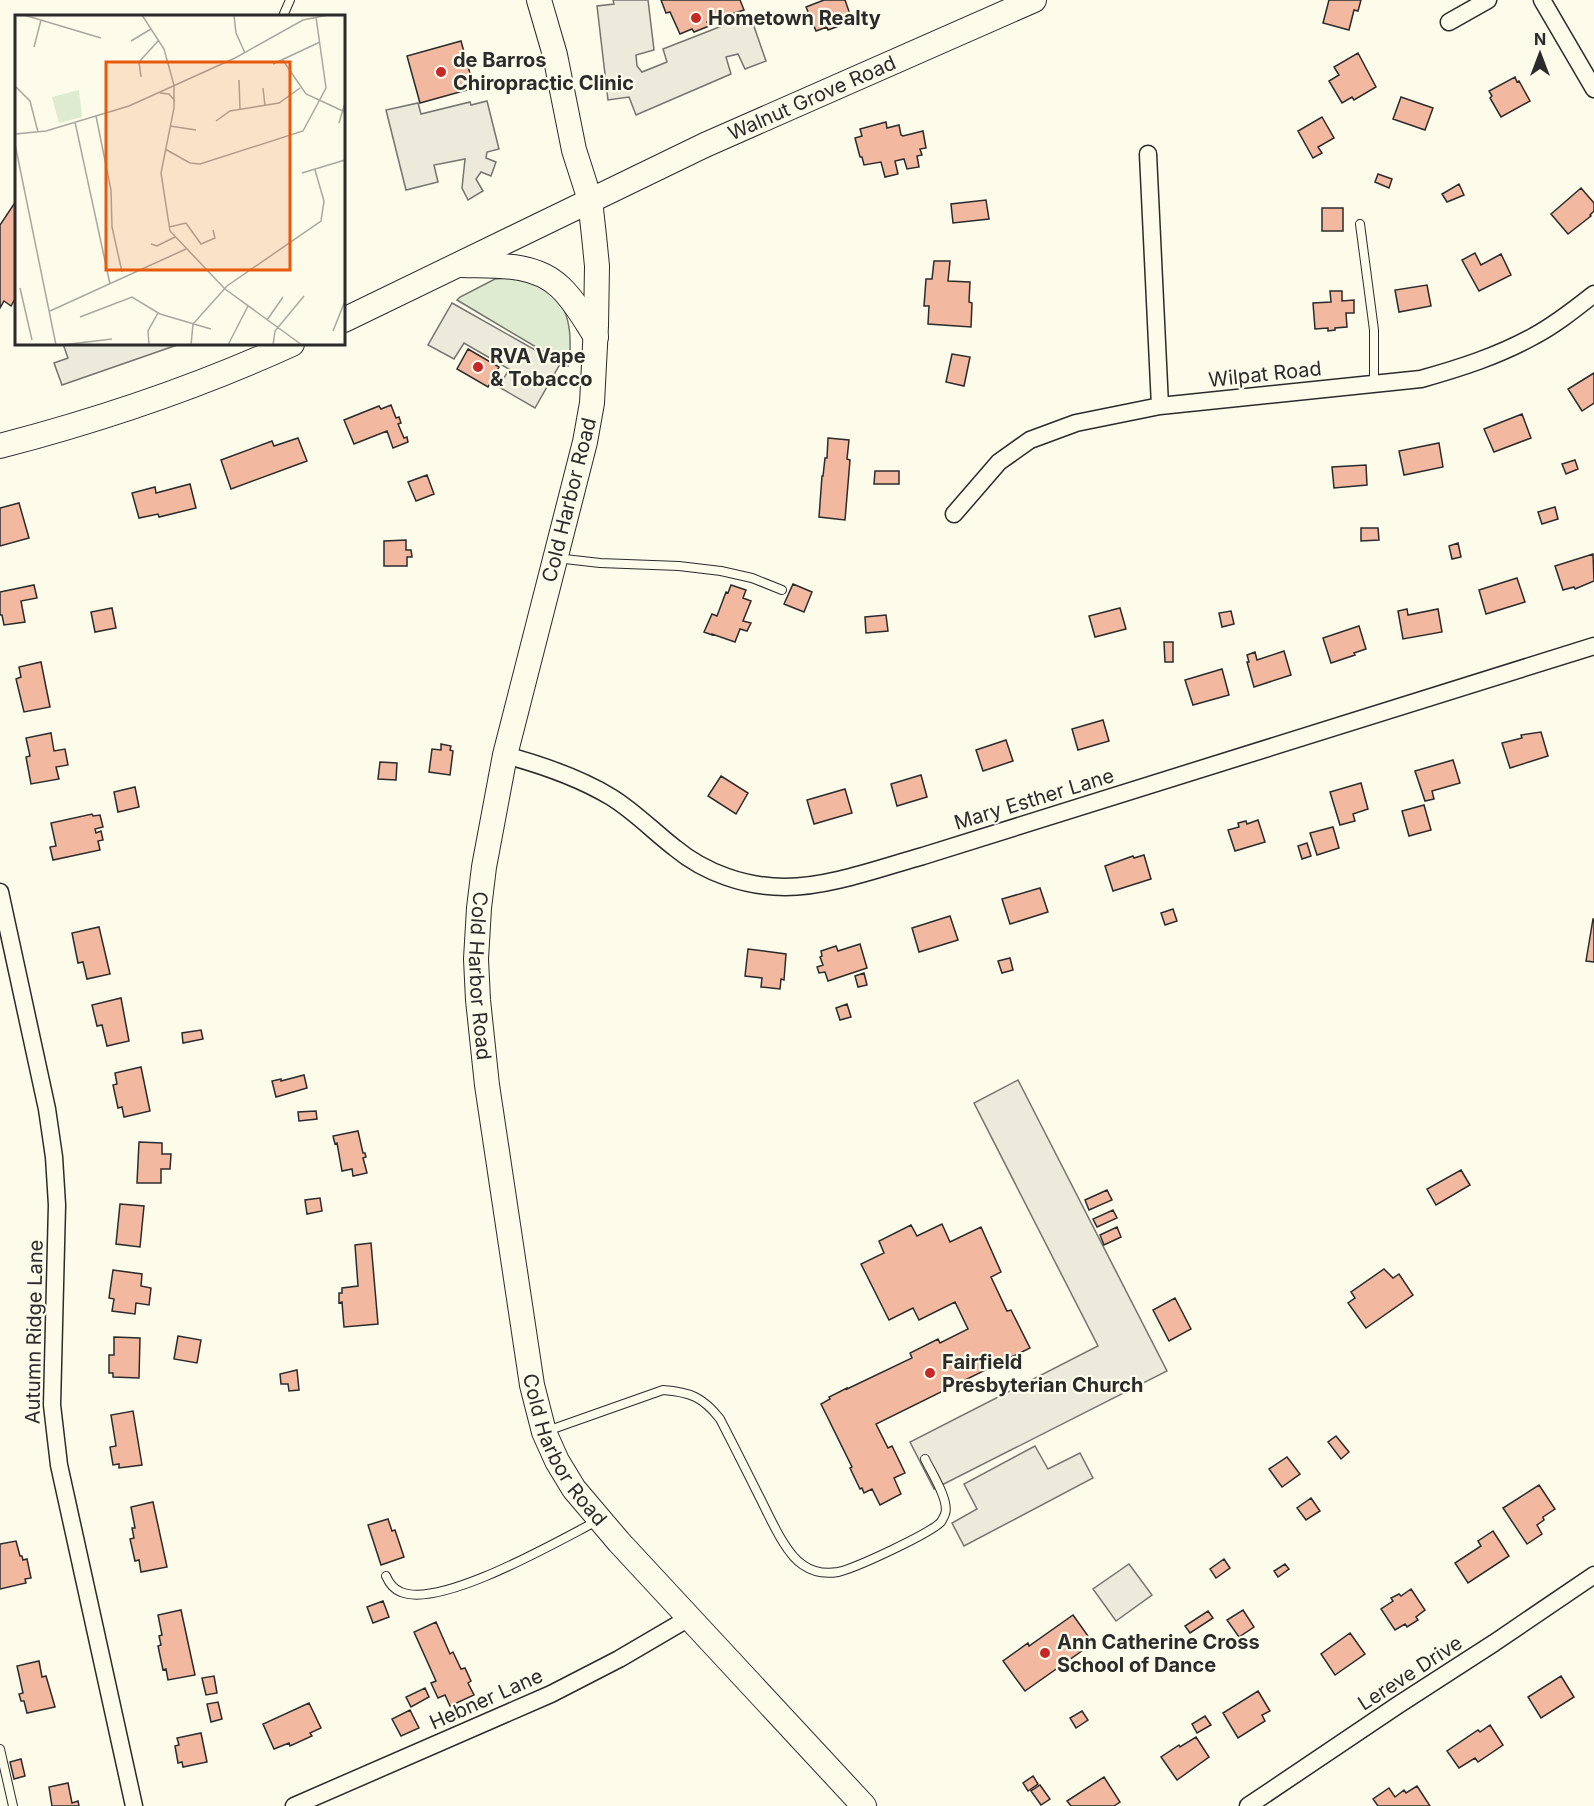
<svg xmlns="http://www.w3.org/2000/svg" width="1594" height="1806" viewBox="0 0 1594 1806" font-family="Inter,sans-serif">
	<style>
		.green { fill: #deebd1; stroke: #74746e; stroke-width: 1.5 }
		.parking { fill: #eceadb; stroke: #74746e; stroke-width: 1.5 }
		.building { fill: #f2b8a0; stroke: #2b2b2b; stroke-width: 1.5 }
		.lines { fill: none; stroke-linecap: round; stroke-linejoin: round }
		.lane-casing { stroke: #2b2b2b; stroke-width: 10 }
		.street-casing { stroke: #2b2b2b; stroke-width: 19 }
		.secondary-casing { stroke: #2b2b2b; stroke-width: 26 }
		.lane { stroke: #fdfbea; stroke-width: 8 }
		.street { stroke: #fdfbea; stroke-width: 16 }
		.secondary { stroke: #fdfbea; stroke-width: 24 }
		.poi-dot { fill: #c62828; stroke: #fdfbea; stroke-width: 2 }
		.labels { text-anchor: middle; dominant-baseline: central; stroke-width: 4.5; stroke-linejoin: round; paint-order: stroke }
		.poi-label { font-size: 20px; font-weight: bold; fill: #2b2b2b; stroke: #fdfbea; text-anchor: start }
		.street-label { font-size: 20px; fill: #2b2b2b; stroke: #fdfbea }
		.inset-road { fill: none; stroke: #a9a89e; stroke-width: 1.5 }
		.view { fill: #e8590c; fill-opacity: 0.15; stroke: #e8590c; stroke-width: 3 }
		.inset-edge { fill: none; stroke: #2b2b2b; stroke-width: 3 }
	</style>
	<rect width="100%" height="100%" fill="#fdfbea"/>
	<path class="green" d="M 519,277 C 552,287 568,302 570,337 C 570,347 571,356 568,366 L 457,300 L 460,297 L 495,279 Z"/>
	<path class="parking" d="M 613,0 L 648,0 L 654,50 L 636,55 L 637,66 L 642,72 L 667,62 L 663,49 L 750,15 L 766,61 L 745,69 L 738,54 L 726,57 L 731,74 L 636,115 L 629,97 L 608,100 L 597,6 L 614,4 Z
		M 487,101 L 499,149 L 487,152 L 486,158 L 496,162 L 491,176 L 481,172 L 476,179 L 483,191 L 468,200 L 462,188 L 465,159 L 434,165 L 438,182 L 406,190 L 386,110 L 418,103 L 421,114 L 470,102 L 471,105 Z
		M 452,303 L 560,364 L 535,408 L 499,387 L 509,369 L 464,343 L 454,359 L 428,345 Z
		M 63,344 L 180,344 L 62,385 L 54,363 L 68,358 Z
		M 1018,1080 L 1167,1371 L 934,1489 L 910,1442 L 1098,1346 L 974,1103 Z
		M 1035,1446 L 1048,1469 L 1080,1453 L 1093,1478 L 964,1546 L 952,1523 L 977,1509 L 964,1484 Z
		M 1129,1564 L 1152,1595 L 1116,1621 L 1093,1589 Z"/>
	<path class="building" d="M 661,0 L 740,0 L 744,10 L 707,22 L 709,26 L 694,32 L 692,29 L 680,34 L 670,12 L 666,13 Z
		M 824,0 L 845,0 L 851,17 L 837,22 L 839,26 L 828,30 L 827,27 L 816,31 L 806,7 Z
		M 1329,0 L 1361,0 L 1358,11 L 1354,10 L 1349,30 L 1323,23 Z
		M 461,41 L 474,88 L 420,103 L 407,56 Z
		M 1358,53 L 1376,87 L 1354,100 L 1352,97 L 1342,103 L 1329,81 L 1339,75 L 1334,67 Z
		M 1515,77 L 1517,82 L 1519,81 L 1530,101 L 1501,117 L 1490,98 L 1492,96 L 1489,91 Z
		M 1401,97 L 1433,108 L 1425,130 L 1393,119 Z
		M 1322,117 L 1334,138 L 1318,147 L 1322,153 L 1313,158 L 1298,131 Z
		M 886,122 L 887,128 L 899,125 L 901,135 L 903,136 L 923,131 L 926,148 L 920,149 L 922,155 L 917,156 L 919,167 L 907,169 L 904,159 L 895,161 L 898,174 L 885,177 L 881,162 L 864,165 L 862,157 L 860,157 L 855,138 L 862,136 L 860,129 Z
		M 1378,174 L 1392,179 L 1389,188 L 1375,182 Z
		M 1459,184 L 1464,195 L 1447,202 L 1442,194 Z
		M 1581,188 L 1594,203 L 1594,211 L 1590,215 L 1591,216 L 1568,234 L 1551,214 Z
		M 986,200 L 989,219 L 953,223 L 951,204 Z
		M 16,201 L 16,297 L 11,306 L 4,301 L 0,308 L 0,225 Z
		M 1322,208 L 1343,208 L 1343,231 L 1322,231 Z
		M 1475,253 L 1481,265 L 1501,254 L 1511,275 L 1479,291 L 1462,260 Z
		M 934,261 L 950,261 L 948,281 L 970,282 L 969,302 L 972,303 L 971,327 L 928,324 L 929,306 L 924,306 L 926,279 L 932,279 Z
		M 1427,285 L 1431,306 L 1399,312 L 1395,290 Z
		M 1330,291 L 1342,291 L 1342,301 L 1354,300 L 1354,313 L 1346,313 L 1347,327 L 1335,328 L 1335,330 L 1328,331 L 1328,328 L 1315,329 L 1313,303 L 1331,302 Z
		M 468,349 L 499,367 L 488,387 L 457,369 Z
		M 952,354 L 970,357 L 964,386 L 946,382 Z
		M 1594,373 L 1594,403 L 1582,411 L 1568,389 Z
		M 391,405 L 396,418 L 399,417 L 401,423 L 398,424 L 404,438 L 407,437 L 408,442 L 393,448 L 387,431 L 354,444 L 344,420 L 379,406 L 381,409 Z
		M 1522,414 L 1531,438 L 1494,452 L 1484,429 Z
		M 298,438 L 307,461 L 231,489 L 221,460 L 272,441 L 274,446 Z
		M 828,438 L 849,440 L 847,459 L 850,460 L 845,520 L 819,517 L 822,476 L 823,476 L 825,458 L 827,458 Z
		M 1439,443 L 1443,467 L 1404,475 L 1399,451 Z
		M 1575,460 L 1578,469 L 1566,474 L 1562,464 Z
		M 1366,465 L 1367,485 L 1334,488 L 1332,467 Z
		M 875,471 L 899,471 L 899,484 L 874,484 Z
		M 427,475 L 434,494 L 416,501 L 408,482 Z
		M 190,484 L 196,508 L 159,517 L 158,514 L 139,518 L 132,493 L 155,487 L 156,493 Z
		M 19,503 L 29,538 L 0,546 L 0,508 Z
		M 1555,507 L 1558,519 L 1542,524 L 1538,512 Z
		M 1361,528 L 1378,528 L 1379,540 L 1361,541 Z
		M 406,540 L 406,550 L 411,550 L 412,557 L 407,557 L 407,566 L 384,566 L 384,541 Z
		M 1458,543 L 1461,557 L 1452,559 L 1449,546 Z
		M 1593,554 L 1594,581 L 1575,589 L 1574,587 L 1563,590 L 1555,566 Z
		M 1517,578 L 1525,602 L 1486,614 L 1479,590 Z
		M 793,584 L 812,592 L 804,612 L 784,604 Z
		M 34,585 L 37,598 L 21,601 L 25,622 L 4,625 L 2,615 L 0,615 L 0,592 Z
		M 731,585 L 746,590 L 743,598 L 751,601 L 743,621 L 751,623 L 747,631 L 740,629 L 735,642 L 712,634 L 712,635 L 704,632 L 712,614 L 717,616 L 726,592 L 728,593 Z
		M 112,608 L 116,628 L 95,632 L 91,612 Z
		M 1120,608 L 1126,629 L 1095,637 L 1089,616 Z
		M 1407,609 L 1408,615 L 1438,609 L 1442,632 L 1403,639 L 1398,611 Z
		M 1231,611 L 1234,624 L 1222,627 L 1219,613 Z
		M 886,615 L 888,631 L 866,633 L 865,617 Z
		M 1359,626 L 1366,649 L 1354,653 L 1355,655 L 1331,663 L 1323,638 Z
		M 1164,642 L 1173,642 L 1173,662 L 1165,662 Z
		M 1284,651 L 1291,675 L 1254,687 L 1247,662 L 1249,662 L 1247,655 L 1255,652 L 1257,660 Z
		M 41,662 L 50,707 L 24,712 L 16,679 L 21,677 L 19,667 Z
		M 1222,669 L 1229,695 L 1193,705 L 1185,680 Z
		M 1103,720 L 1109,741 L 1078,750 L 1072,729 Z
		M 1541,732 L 1548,756 L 1510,768 L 1502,743 L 1522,738 L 1521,735 Z
		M 51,733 L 54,751 L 65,749 L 68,765 L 56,767 L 59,779 L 31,784 L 26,757 L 30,756 L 26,738 Z
		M 1006,740 L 1013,761 L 983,771 L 976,750 Z
		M 441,744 L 451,746 L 450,750 L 453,751 L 450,775 L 429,772 L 432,749 L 441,750 Z
		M 1453,760 L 1460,783 L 1432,791 L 1434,799 L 1425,801 L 1415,771 Z
		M 380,762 L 397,763 L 396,780 L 378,779 Z
		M 921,775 L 927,797 L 897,806 L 891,784 Z
		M 721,776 L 748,793 L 736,814 L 708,796 Z
		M 1361,783 L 1368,809 L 1353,814 L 1355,821 L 1340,825 L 1330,792 Z
		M 135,787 L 139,807 L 118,812 L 114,792 Z
		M 845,789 L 852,813 L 814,824 L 807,800 Z
		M 1424,805 L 1431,830 L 1409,836 L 1402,811 Z
		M 92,814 L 93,816 L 100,815 L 103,827 L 95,829 L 96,833 L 101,831 L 103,840 L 98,841 L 100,850 L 53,860 L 50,847 L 56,846 L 51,823 Z
		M 1258,820 L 1265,842 L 1235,851 L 1228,830 L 1239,827 L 1238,823 L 1246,821 L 1247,824 Z
		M 1333,827 L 1339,848 L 1317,855 L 1310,833 Z
		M 1307,843 L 1311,856 L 1302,859 L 1298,846 Z
		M 1144,855 L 1151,879 L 1113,891 L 1105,866 L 1133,856 L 1134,858 Z
		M 1040,888 L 1048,912 L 1010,924 L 1002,899 Z
		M 1173,909 L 1177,921 L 1165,925 L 1161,913 Z
		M 950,916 L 958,940 L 919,952 L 912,928 Z
		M 1593,919 L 1594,919 L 1594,962 L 1586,961 Z
		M 99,927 L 110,974 L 87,979 L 83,962 L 78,963 L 72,933 Z
		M 860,944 L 867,968 L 828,981 L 825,972 L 819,973 L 817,967 L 823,965 L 820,957 L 822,956 L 821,951 L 836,946 L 838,951 Z
		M 748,949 L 786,954 L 784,980 L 781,979 L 780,989 L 761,987 L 762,978 L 745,976 Z
		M 1010,958 L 1013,970 L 1002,973 L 998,961 Z
		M 864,973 L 867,985 L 858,987 L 855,976 Z
		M 121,998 L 129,1041 L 107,1046 L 102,1025 L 97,1026 L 92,1005 Z
		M 847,1004 L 851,1017 L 840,1020 L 836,1008 Z
		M 201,1030 L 203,1039 L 183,1043 L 182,1033 Z
		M 141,1067 L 150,1111 L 124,1117 L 122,1107 L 118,1108 L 113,1085 L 117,1084 L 115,1073 Z
		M 304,1075 L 307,1088 L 276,1097 L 272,1081 L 281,1079 L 281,1081 Z
		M 316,1111 L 317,1119 L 299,1121 L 298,1112 Z
		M 358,1131 L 363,1153 L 365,1153 L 366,1157 L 363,1158 L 367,1173 L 353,1176 L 352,1169 L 342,1171 L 337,1143 L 335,1144 L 333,1136 Z
		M 139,1142 L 162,1143 L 162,1154 L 171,1154 L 170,1169 L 161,1169 L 161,1183 L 137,1183 Z
		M 1461,1170 L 1470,1185 L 1436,1205 L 1427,1189 Z
		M 1107,1190 L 1112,1200 L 1089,1210 L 1085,1200 Z
		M 320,1198 L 322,1211 L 307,1214 L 305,1200 Z
		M 120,1204 L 144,1206 L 140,1247 L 116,1244 Z
		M 1113,1210 L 1117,1218 L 1097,1227 L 1093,1219 Z
		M 942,1224 L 950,1242 L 981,1227 L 1001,1272 L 991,1277 L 1007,1311 L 1011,1310 L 1030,1348 L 876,1424 L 888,1448 L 892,1446 L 905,1473 L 894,1478 L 901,1494 L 880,1505 L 872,1489 L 864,1493 L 862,1488 L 860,1489 L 850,1468 L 852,1467 L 821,1404 L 830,1399 L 829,1397 L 847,1388 L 847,1389 L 912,1358 L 910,1353 L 938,1339 L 940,1343 L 968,1329 L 955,1302 L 919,1320 L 913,1308 L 889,1320 L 861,1264 L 884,1253 L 879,1241 L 911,1225 L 917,1236 Z
		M 1117,1227 L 1121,1237 L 1104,1245 L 1100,1235 Z
		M 371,1243 L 378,1324 L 344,1327 L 342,1302 L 339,1303 L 339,1293 L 342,1293 L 342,1288 L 358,1286 L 355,1245 Z
		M 1384,1269 L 1393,1278 L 1399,1274 L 1413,1295 L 1366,1328 L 1348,1303 L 1355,1298 L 1351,1292 Z
		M 113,1270 L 142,1274 L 141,1286 L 151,1288 L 149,1305 L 136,1303 L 135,1314 L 112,1311 L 114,1299 L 109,1298 Z
		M 1175,1298 L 1191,1329 L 1169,1341 L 1153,1310 Z
		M 178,1336 L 201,1340 L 197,1363 L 174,1359 Z
		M 114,1337 L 140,1338 L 139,1378 L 113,1377 L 113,1373 L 109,1373 L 109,1355 L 114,1355 Z
		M 297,1370 L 299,1390 L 289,1391 L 288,1384 L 281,1384 L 280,1374 Z
		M 133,1411 L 142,1465 L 119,1468 L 119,1464 L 113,1465 L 110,1447 L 116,1446 L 111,1415 Z
		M 1336,1436 L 1349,1452 L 1341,1459 L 1328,1442 Z
		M 1287,1457 L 1300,1474 L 1282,1487 L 1269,1469 Z
		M 1539,1485 L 1555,1509 L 1543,1517 L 1544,1520 L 1537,1525 L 1542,1534 L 1527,1544 L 1503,1508 Z
		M 1311,1498 L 1320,1511 L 1306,1520 L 1297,1508 Z
		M 153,1502 L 167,1567 L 141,1572 L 139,1560 L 135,1561 L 130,1539 L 134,1538 L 132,1528 L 135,1528 L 131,1507 Z
		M 388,1519 L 392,1531 L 395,1530 L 404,1557 L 381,1565 L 368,1525 Z
		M 1493,1531 L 1509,1556 L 1468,1583 L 1455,1563 L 1481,1546 L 1478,1541 Z
		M 16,1541 L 20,1556 L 22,1556 L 23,1560 L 27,1559 L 31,1578 L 25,1579 L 26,1583 L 0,1589 L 0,1544 Z
		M 1224,1559 L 1230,1568 L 1216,1578 L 1210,1569 Z
		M 1285,1564 L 1289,1569 L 1278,1577 L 1274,1571 Z
		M 1411,1589 L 1425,1610 L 1416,1617 L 1418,1620 L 1407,1627 L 1405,1624 L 1395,1630 L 1381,1609 L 1393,1601 L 1391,1598 L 1399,1594 L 1401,1596 Z
		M 383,1601 L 389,1617 L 373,1623 L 367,1607 Z
		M 181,1610 L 195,1675 L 168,1680 L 166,1669 L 163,1670 L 158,1646 L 161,1645 L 159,1636 L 162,1635 L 158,1615 Z
		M 1243,1610 L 1254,1627 L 1239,1637 L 1227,1620 Z
		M 1208,1611 L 1213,1618 L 1190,1633 L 1185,1626 Z
		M 1073,1615 L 1093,1643 L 1025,1691 L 1003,1661 L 1028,1643 L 1029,1646 Z
		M 436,1622 L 450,1654 L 453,1652 L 461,1669 L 465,1668 L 471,1681 L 468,1683 L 474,1695 L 450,1706 L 445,1695 L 438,1698 L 431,1683 L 436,1681 L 414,1632 Z
		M 1350,1633 L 1365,1654 L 1335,1675 L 1321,1654 Z
		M 39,1661 L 42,1677 L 46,1676 L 55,1707 L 27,1713 L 24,1701 L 21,1701 L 19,1694 L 23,1693 L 17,1666 Z
		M 214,1676 L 217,1693 L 206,1695 L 202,1678 Z
		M 1561,1676 L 1574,1697 L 1541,1718 L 1528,1697 Z
		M 425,1688 L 429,1697 L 411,1707 L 406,1697 Z
		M 1258,1691 L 1270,1711 L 1262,1715 L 1265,1721 L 1238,1738 L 1223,1713 Z
		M 218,1702 L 222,1719 L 211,1722 L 207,1704 Z
		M 309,1703 L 321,1728 L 310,1733 L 312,1736 L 290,1746 L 289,1743 L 274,1749 L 263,1724 Z
		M 410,1710 L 419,1728 L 401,1736 L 392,1719 Z
		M 1082,1711 L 1088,1720 L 1076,1728 L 1070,1718 Z
		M 1205,1716 L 1211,1725 L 1197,1733 L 1192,1724 Z
		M 1490,1725 L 1503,1745 L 1478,1762 L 1475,1758 L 1459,1768 L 1447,1751 L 1478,1730 L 1480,1732 Z
		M 201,1733 L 207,1762 L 183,1767 L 182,1762 L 178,1763 L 175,1746 L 179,1745 L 177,1738 Z
		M 1196,1737 L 1209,1757 L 1177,1780 L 1161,1757 L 1179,1745 L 1180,1747 Z
		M 21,1759 L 25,1776 L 14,1779 L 10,1762 Z
		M 1033,1776 L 1038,1784 L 1028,1791 L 1023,1783 Z
		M 1104,1777 L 1120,1802 L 1114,1806 L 1071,1806 L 1067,1801 Z
		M 68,1783 L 72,1803 L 78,1801 L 79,1806 L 52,1806 L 49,1787 Z
		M 1040,1785 L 1050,1799 L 1041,1805 L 1031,1791 Z
		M 1417,1786 L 1430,1806 L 1378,1806 L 1373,1799 L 1389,1788 L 1395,1797 L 1404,1790 L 1406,1793 Z"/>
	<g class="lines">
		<g class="lane-casing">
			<path id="lane" d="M 283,16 L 290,0
				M 1360,224 L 1374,330 L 1374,383
				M 556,558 L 600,563 L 679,566 L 721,571 L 752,578 L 782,590
				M 547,1431 L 663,1390 C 690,1392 703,1397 720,1419 C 733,1444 746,1470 759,1496 C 769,1515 785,1554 803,1565 C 813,1572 826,1574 838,1572 C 856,1568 929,1534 941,1522 C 941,1522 945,1515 945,1514 C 950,1501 931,1472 925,1459
				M 386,1576 C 389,1583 393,1589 401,1592 C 441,1609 558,1541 597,1521
				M 0,1749 L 13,1806"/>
		</g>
		<g class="street-casing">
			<path id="street" d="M 1542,0 L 1594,89
				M 1449,22 L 1488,0
				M 1148,154 L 1160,406
				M 954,514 L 999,462 L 1030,440 L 1076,423 L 1160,406 L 1421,379 C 1460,368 1498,356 1534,336 C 1555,325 1575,309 1594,294
				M 505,755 C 542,765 578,777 611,797 C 634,811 653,831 675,848 C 705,873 746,887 785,887 C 829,887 880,868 923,856 L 1594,646
				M 0,892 L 47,1109 L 54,1157 L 57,1205 L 52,1405 L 59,1465 L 134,1806
				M 294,1806 L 551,1694 L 619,1659 L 689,1618
				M 1248,1806 L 1398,1705 L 1494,1643 L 1594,1575"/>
		</g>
		<g class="secondary-casing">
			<g id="secondary">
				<path id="s1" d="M 539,0 L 555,55 L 574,150 L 590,200 L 594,236 L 597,266 L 596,326 L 592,403 L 585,442 L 505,755 L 484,867 L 479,908 L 476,959 L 478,1000 L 487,1085 L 532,1385 L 544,1432 L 557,1461 L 574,1489 L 619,1542 L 864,1806"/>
				<path d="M 461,265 C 495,266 534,262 560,287 C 575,301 585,320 596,337"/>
				<path id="s2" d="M 344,320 L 705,145 L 1034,0"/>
				<path d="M 0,446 C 100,420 198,387 292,344"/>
			</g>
		</g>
		<use href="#lane" class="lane"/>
		<use href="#street" class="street"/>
		<use href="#secondary" class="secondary"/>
	</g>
	<g class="poi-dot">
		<circle cx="696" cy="18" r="6"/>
		<circle cx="441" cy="72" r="6"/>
		<circle cx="478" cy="367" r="6"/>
		<circle cx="930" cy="1373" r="6"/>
		<circle cx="1045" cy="1653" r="6"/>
	</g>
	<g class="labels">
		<g class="poi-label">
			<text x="708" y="18">Hometown Realty</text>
			<text x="453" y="60">de Barros<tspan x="453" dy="23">Chiropractic Clinic</tspan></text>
			<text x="490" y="356">RVA Vape<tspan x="490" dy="23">&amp; Tobacco</tspan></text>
			<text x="942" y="1362">Fairfield<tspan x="942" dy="23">Presbyterian Church</tspan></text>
			<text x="1057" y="1642">Ann Catherine Cross<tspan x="1057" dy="23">School of Dance</tspan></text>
		</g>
		<g class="street-label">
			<text stroke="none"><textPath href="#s2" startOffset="518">Walnut Grove Road</textPath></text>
			<text transform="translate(1265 374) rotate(-6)">Wilpat Road</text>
			<text transform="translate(569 500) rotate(-76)">Cold Harbor Road</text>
			<text transform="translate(1034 799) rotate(-17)">Mary Esther Lane</text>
			<text stroke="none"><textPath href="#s1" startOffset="996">Cold Harbor Road</textPath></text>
			<text transform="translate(34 1332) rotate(-89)">Autumn Ridge Lane</text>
			<text stroke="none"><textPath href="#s1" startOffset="1482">Cold Harbor Road</textPath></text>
			<text transform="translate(1410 1673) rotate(-33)">Lereve Drive</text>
			<text transform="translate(486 1699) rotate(-24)">Hebner Lane</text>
		</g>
	</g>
	<g transform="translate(15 15)">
		<rect width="330" height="330" fill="#fdfbea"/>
		<path d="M 64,75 L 67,102 L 44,108 L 37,82 Z" fill="#deebd1"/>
		<path class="inset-road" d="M 9,0 L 86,23M 127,0 L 149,34 L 159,70 L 159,93 L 146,158 L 155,216 L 210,274 L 287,330M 219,0 L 221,18 L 230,38M 116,26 L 136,14M 19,32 L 26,5M 267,44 L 291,79 L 330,97M 258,49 L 305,27M 126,62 L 124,47 L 143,26M 224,65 L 225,94M 0,71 L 15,86 L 23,117M 248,73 L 250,91M 145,78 L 154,79 L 160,86M 81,101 L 96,175 L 97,212 L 107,257M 201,106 L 215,96 L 264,88 L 285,73M 60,107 L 95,269M 324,108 L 330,88M 155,111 L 181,115M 0,119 L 31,116 L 114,91 L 220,43 L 288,5 L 313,0M 0,129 L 41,330M 150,134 L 175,148 L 185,149 L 288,116 L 311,73 L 301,2M 287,158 L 330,145M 154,212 L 171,208 L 186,229 L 200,223 L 198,215M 136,229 L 142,231 L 160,222M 5,273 L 17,325M 35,296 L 171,234M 65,302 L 117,282 L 145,299 L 196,314M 252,305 L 268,282M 318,316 L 330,286M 47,330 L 97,324M 134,330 L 133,316 L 143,298M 176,330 L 178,309 L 212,271 L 306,206 L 309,186 L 300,155M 213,330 L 233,291M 258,330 L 260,316 L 289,281"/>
		<path class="view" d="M 91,47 L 275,47 L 275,255 L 91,255 Z"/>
		<rect width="330" height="330" class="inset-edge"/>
	</g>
	<g transform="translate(1540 54)" stroke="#fdfbea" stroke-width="4.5" paint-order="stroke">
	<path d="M0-4.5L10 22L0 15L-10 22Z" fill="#2b2b2b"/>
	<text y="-9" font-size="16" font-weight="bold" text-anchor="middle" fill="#2b2b2b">N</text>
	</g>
</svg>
